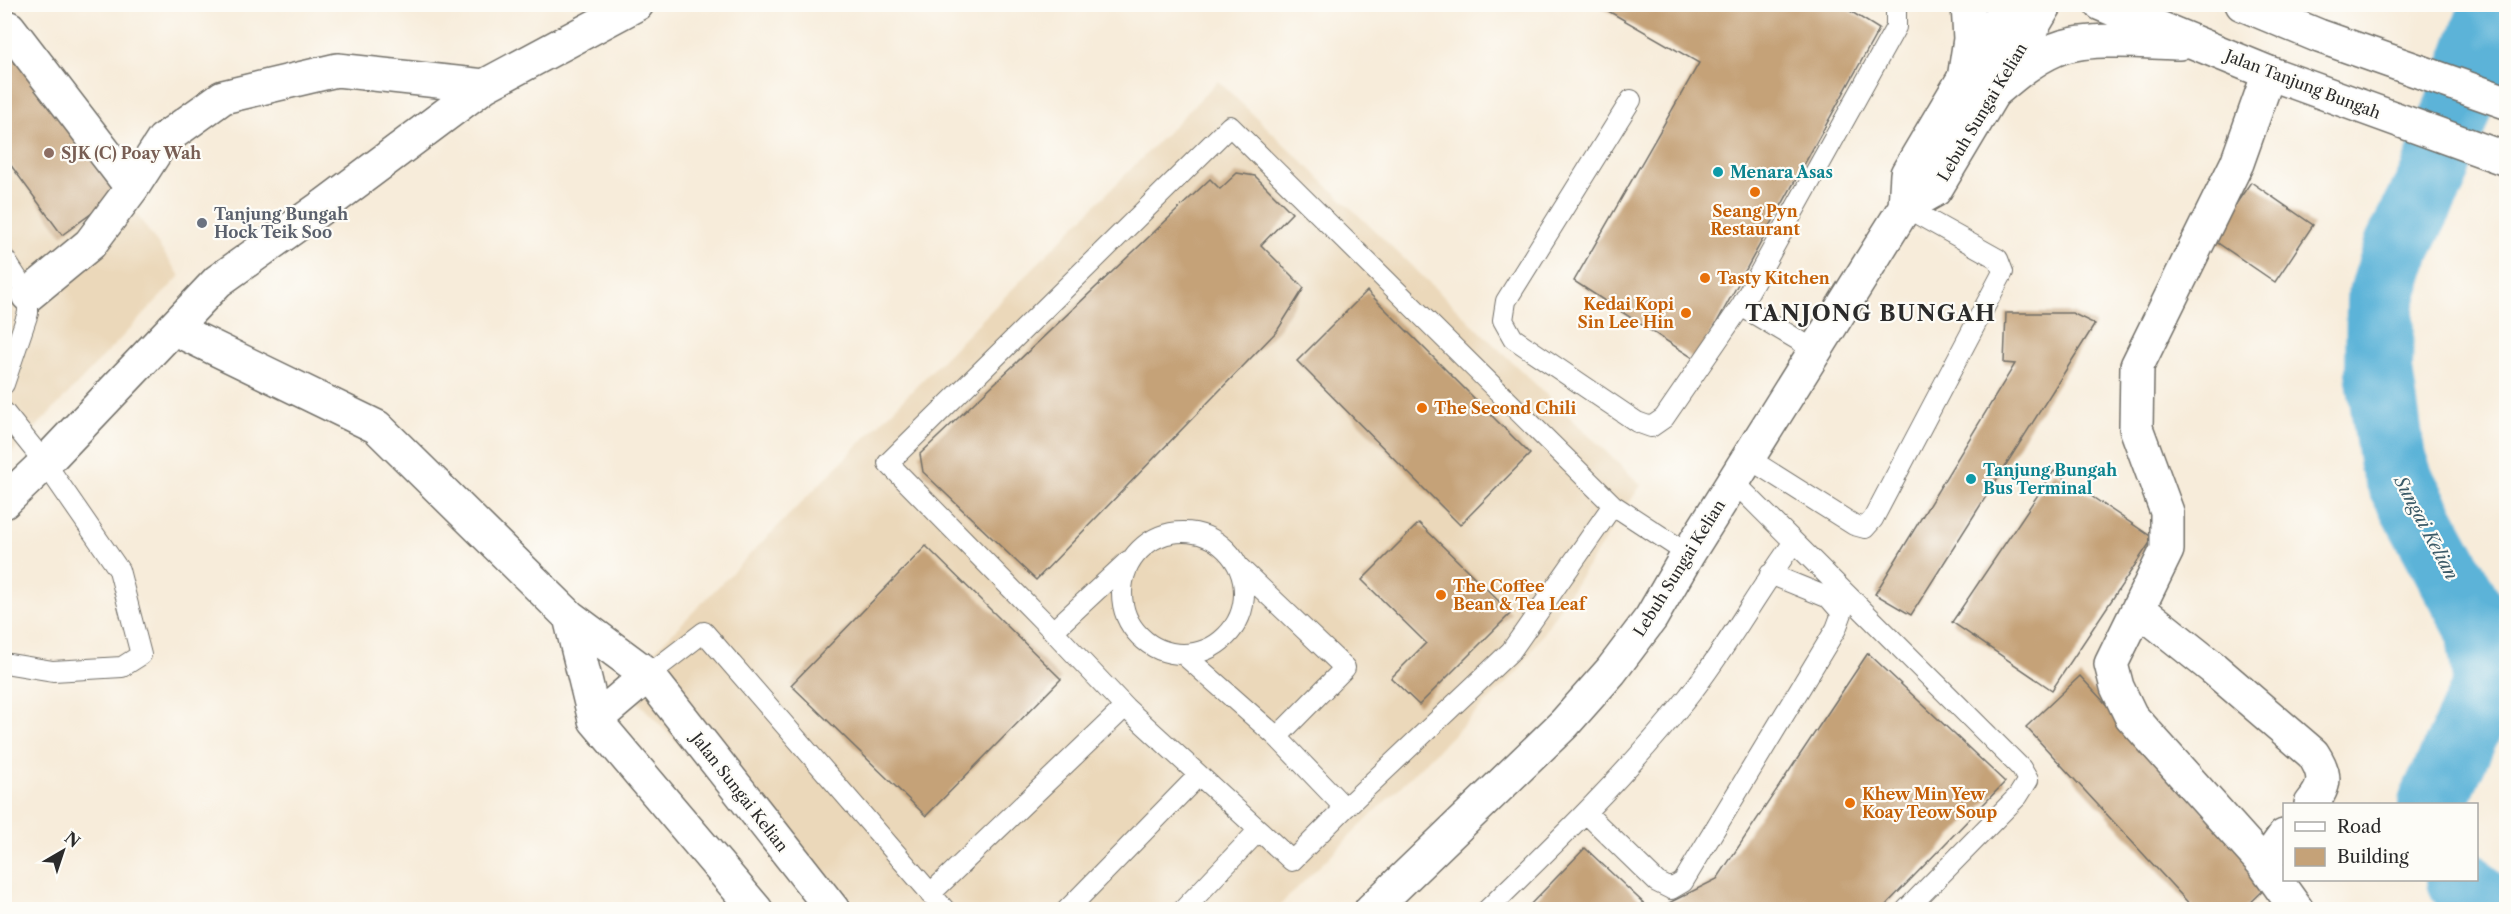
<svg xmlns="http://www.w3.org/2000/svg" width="2511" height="914" viewBox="0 0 2511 914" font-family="'Libre Caslon Text',serif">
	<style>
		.built { fill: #ebd8ba }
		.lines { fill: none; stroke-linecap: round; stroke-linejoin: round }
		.river { stroke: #5bb3d8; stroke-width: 68 }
		.building { fill: #c5a278 }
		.service-casing { stroke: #726f68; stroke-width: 22 }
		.minor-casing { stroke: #726f68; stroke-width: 36 }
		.tertiary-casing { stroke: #726f68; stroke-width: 36 }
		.primary-casing { stroke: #726f68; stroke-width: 36 }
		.service { stroke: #fff; stroke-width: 20 }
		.minor { stroke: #fff; stroke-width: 33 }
		.tertiary { stroke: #fff; stroke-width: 33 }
		.primary { stroke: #fff; stroke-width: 33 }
		.education-dot { fill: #8d6e63; stroke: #fdfcf7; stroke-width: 2 }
		.culture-dot { fill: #0f9aa8; stroke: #fdfcf7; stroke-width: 2 }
		.food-dot { fill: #e8710a; stroke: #fdfcf7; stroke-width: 2 }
		.worship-dot { fill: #6b7280; stroke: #fdfcf7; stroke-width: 2 }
		.labels { text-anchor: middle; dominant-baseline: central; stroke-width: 4.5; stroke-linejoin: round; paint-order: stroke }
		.street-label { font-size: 16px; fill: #2b2b2b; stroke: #fdfcf7 }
		.education-label { font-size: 16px; font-weight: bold; fill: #785e54; stroke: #fdfcf7; text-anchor: start }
		.culture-label { font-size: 16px; font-weight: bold; fill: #0d838f; stroke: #fdfcf7; text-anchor: start }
		.food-label { font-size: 16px; font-weight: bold; fill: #c56008; stroke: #fdfcf7; text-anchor: start }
		.worship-label { font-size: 16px; font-weight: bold; fill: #5b616d; stroke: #fdfcf7; text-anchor: start }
		.water-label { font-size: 18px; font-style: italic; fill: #3c5b68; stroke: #fdfcf7 }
		.district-label { font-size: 22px; font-weight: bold; letter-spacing: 1.5px; fill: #2b2b2b; stroke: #fdfcf7 }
	</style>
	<rect width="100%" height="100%" fill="#fdfcf7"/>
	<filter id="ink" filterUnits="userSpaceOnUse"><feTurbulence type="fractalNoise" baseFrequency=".0167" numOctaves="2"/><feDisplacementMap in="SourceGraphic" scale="12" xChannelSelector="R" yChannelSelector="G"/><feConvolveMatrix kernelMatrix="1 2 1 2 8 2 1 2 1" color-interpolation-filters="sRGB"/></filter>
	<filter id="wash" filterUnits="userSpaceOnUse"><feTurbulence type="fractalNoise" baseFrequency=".008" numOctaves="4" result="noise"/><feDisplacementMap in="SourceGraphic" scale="24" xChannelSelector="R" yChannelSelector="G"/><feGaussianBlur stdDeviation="1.35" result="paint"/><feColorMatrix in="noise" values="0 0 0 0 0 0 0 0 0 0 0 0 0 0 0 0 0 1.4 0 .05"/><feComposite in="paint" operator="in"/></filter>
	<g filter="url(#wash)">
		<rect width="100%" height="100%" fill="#f7ecda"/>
		<path class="built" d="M 4,29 L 8,30 L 180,276 L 5,460 Z
			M 1218,81 L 1641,485 L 1518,671 L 1276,909 L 841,909 L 621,685 Z"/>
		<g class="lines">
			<path class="river" d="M 2432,804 L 2487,685 L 2479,627 L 2401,483 L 2392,459 L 2379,371 L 2380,303 L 2398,246 L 2433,177 L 2495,4
				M 2460,880 L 2488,910"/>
		</g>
		<g id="blocks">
			<path class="building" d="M 1596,4 L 1839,4 L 1879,29 L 1696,360 L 1574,281 L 1699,63 Z
				M 4,36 L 122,191 L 62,235 L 4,156 Z
				M 1237,173 L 1255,176 L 1292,213 L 1261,245 L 1304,288 L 1277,331 L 1036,580 L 923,472 L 920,454 L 1210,179 L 1220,189 Z
				M 2251,182 L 2313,225 L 2275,282 L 2212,239 Z
				M 1367,291 L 1530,454 L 1460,525 L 1297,361 Z
				M 2006,313 L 2072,313 L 2095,324 L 1911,615 L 1875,594 L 2015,364 L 2004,363 Z
				M 2054,471 L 2153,538 L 2052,690 L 1952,622 Z
				M 1419,523 L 1511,613 L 1419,705 L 1391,678 L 1426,643 L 1362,580 Z
				M 926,546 L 1061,679 L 926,816 L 791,685 Z
				M 1868,653 L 2005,782 L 1881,910 L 1655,910 L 1717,879 Z
				M 2080,676 L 2271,883 L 2243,910 L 2195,910 L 2026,727 Z
				M 1585,848 L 1651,910 L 1525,910 Z"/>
		</g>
	</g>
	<g filter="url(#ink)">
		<use href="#blocks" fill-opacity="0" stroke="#726f68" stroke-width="1.5"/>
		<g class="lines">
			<g class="service-casing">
				<path id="service" d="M 1631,100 L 1506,301 L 1503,320 L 1513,338 L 1637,422 L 1651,427 L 1664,418 L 1741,306 L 1815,350
					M 4,258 L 28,295 L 28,313 L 4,384
					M 1741,306 L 1896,27 L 1896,4
					M 4,412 L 45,463 L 119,570 L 141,655 L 122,667 L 53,671 L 4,663
					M 1748,458 L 1854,525 L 1865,528 L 1873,519 L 2003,272 L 1998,259 L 1905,207
					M 1733,481 L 2021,768 L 2028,780 L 2018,796 L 1906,910
					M1122 593a61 61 0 1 1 122 0a61 61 0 1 1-122 0Z
					M 1239,567 L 1345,668 L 1277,737 L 1345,808 L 1511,651 L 1613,505
					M 1053,631 L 1128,561
					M 1183,654 L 1277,737
					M 648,675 L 704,632 L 945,910
					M 1125,707 L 1053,631 L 888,463 L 1230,126 L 1613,505 L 1688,554
					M 1586,813 L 1657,882 L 1671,889 L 1683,882 L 1836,629 L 1842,613 L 1829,598 L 1770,574
					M 1259,830 L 1292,861 L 1345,808
					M 930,894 L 1125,707 L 1259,830 L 1183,910
					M 1067,910 L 1199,775
					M 1487,910 C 1558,841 1627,774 1688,697 C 1727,648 1757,592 1794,542"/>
			</g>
			<g class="minor-casing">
				<path id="minor" d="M 4,26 L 9,28 L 132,188
					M 2269,73 L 2237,163 L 2137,366 L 2136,428 L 2167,512 L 2167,550 L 2111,664 L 2117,687 L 2131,716 L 2264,864 L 2297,910
					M 28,295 L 90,244 L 132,188 L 163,140 L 223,97 L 337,70 L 484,86
					M 173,328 L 377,427 L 570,617 L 648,675 L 833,910
					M 4,502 L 45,463 L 218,281 L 325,205 L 484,86 L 637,4
					M 2139,609 L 2213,668 L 2313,754 C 2326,774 2327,785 2311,804
					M 570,617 L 595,720 L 756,910
					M 595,720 L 648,675
					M 2264,864 L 2284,836"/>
			</g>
			<g class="tertiary-casing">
				<path id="tertiary" d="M 1905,207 L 1907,174 L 2008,4
					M 1371,910 L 1564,724 L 1611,671 L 1651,618 L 1688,554 L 1905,207 L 1935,190 L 2046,4"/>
			</g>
			<g class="primary-casing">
				<path id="primary" d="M 2101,4 L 2269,73 L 2506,159
					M 2242,4 L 2319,36 L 2506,102
					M 1964,79 L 1970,39 L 1968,4
					M 1993,93 C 2012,77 2031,60 2054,50 C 2085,36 2144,42 2179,43"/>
			</g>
			<use href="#service" class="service"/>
			<use href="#minor" class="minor"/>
			<use href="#tertiary" class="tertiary"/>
			<use href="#primary" class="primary"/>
		</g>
	</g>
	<circle class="education-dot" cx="49" cy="153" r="6"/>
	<g class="culture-dot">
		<circle cx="1718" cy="172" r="6"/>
		<circle cx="1971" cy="479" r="6"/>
	</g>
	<g class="food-dot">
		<circle cx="1755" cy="192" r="6"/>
		<circle cx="1705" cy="278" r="6"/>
		<circle cx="1686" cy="313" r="6"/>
		<circle cx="1422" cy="408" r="6"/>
		<circle cx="1441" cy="595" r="6"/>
		<circle cx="1850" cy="803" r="6"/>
	</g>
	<circle class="worship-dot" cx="202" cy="223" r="6"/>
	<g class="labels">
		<g class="street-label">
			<text transform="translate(2303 84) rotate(21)">Jalan Tanjung Bungah</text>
			<text transform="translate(1982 112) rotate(-59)">Lebuh Sungai Kelian</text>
			<text transform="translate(1679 568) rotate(-58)">Lebuh Sungai Kelian</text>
			<text transform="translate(740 792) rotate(52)">Jalan Sungai Kelian</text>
		</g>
		<g class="education-label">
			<text x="61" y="153">SJK (C) Poay Wah</text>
		</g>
		<g class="culture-label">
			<text x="1730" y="172">Menara Asas</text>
			<text x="1983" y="470">Tanjung Bungah<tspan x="1983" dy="18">Bus Terminal</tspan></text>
		</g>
		<g class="food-label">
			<text x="1755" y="211" text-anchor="middle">Seang Pyn<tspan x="1755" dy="18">Restaurant</tspan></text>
			<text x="1717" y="278">Tasty Kitchen</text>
			<text x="1674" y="304" text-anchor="end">Kedai Kopi<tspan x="1674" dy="18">Sin Lee Hin</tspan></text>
			<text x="1434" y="408">The Second Chili</text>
			<text x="1453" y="586">The Coffee<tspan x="1453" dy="18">Bean &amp; Tea Leaf</tspan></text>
			<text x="1862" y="794">Khew Min Yew<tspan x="1862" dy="18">Koay Teow Soup</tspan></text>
		</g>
		<g class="worship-label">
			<text x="214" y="214">Tanjung Bungah<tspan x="214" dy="18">Hock Teik Soo</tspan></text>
		</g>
		<g class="water-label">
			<text transform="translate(2426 528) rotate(62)">Sungai Kelian</text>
		</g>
		<g class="district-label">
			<text x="1871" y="313">TANJONG BUNGAH</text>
		</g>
	</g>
	<rect width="2511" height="914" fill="none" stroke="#fdfcf7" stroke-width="24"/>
	<rect x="2283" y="803" width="195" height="78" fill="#fdfcf7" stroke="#a9a8a5" stroke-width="1.5"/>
	<rect x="2295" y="822" width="30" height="9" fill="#ffffff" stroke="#a9a8a5" stroke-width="1.5"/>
	<text x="2337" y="833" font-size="18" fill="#2b2b2b">Road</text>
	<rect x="2295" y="848" width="30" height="18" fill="#c5a278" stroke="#a9a8a5" stroke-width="1.5"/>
	<text x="2337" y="863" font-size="18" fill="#2b2b2b">Building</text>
	<g transform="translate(63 851) rotate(39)" stroke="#fdfcf7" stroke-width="4.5" paint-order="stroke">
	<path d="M0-4.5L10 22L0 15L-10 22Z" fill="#2b2b2b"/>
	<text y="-9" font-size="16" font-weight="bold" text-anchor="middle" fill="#2b2b2b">N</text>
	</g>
</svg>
